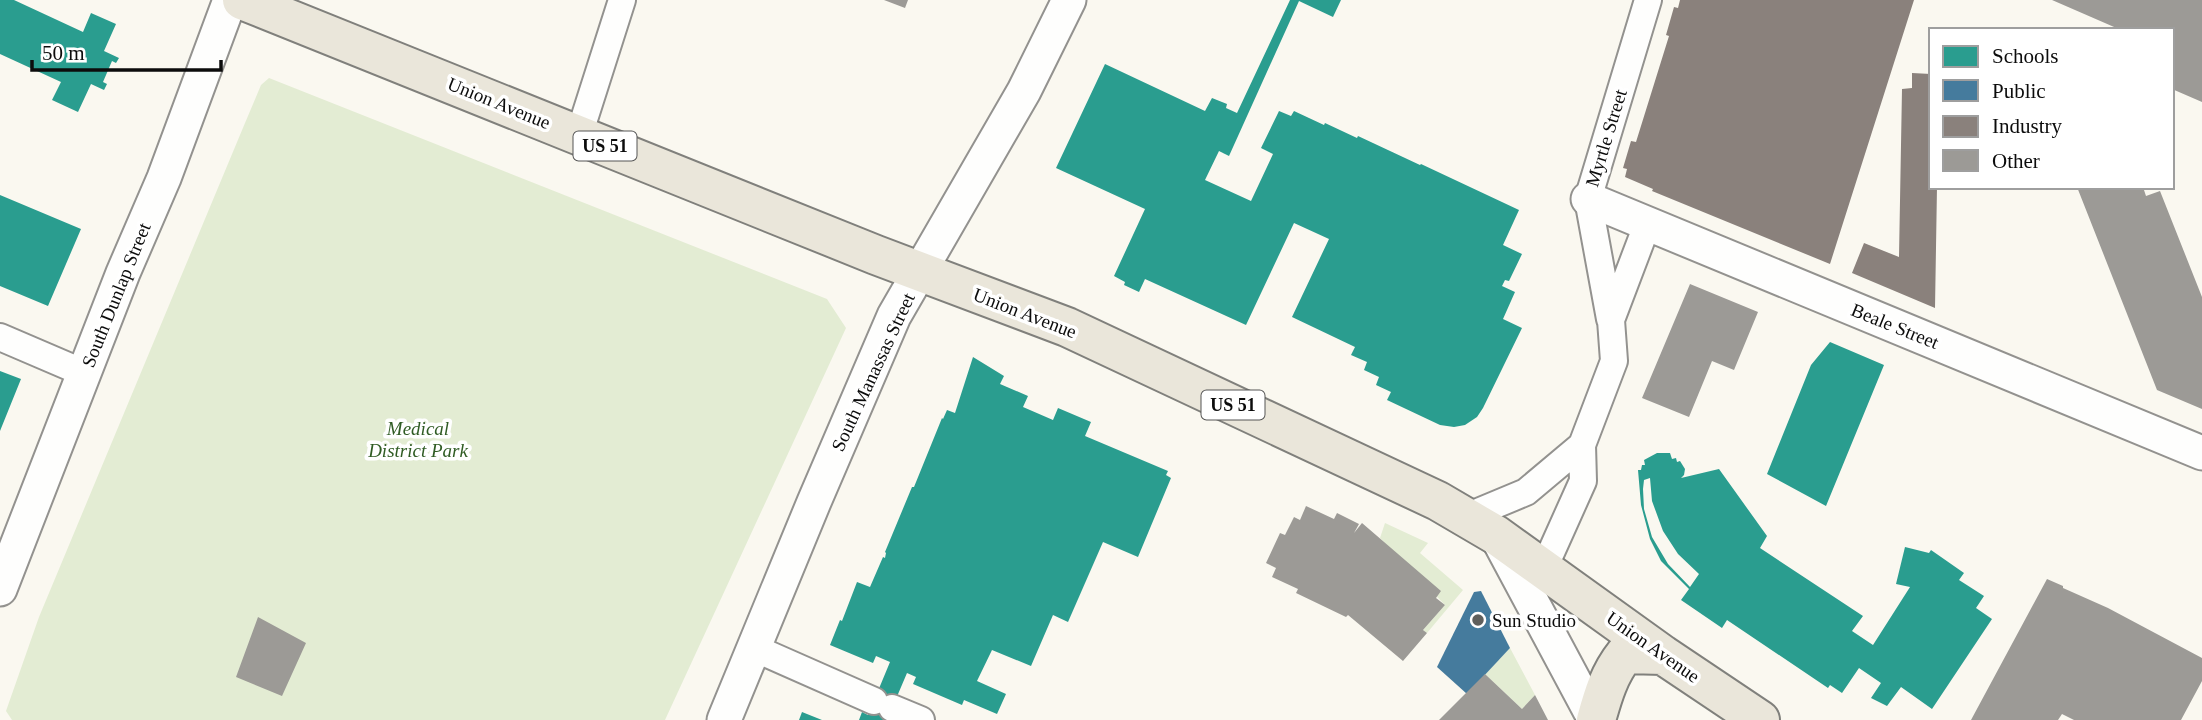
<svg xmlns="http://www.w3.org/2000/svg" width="2202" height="720" viewBox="0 0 2202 720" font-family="Georgia,serif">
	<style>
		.green { fill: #e3ecd3 }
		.schools { fill: #2a9d8f; fill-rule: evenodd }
		.public { fill: #457b9d }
		.industry { fill: #8a817c }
		.building { fill: #9c9a96 }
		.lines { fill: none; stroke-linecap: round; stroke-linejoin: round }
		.minor-casing { stroke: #93928f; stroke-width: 30 }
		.tertiary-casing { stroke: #93928f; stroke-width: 37 }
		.primary-casing { stroke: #80807c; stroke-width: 42 }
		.minor { stroke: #fefefd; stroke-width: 26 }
		.tertiary { stroke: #fefefd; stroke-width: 33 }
		.primary { stroke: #eae6da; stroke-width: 38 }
		.poi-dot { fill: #5f5f5c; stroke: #fff; stroke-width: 2.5 }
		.labels { text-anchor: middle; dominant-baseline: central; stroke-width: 7; stroke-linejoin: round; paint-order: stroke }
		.shield { fill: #fff; stroke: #555; stroke-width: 2 }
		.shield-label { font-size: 18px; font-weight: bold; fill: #0c0c0c }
		.street-label { font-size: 19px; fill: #0c0c0c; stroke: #fff }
		.park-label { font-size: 19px; font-style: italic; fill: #305c24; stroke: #fff }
		.poi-label { font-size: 19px; fill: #0c0c0c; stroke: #fff; text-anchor: start }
	</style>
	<rect width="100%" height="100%" fill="#faf8f0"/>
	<path class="green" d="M 269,78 L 827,299 L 846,328 L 665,720 L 12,720 L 6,711 L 39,617 L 245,123 L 261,85 Z
		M 1385,523 L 1428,543 L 1420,553 L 1463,590 L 1427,633 L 1423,630 L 1445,605 L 1380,538 Z
		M 1510,648 L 1535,695 L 1522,709 L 1485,674 Z"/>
	<path class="schools" d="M 0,0 L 14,0 L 83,32 L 91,13 L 116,24 L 104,51 L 119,58 L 116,63 L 112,61 L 103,82 L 107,84 L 104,90 L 91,84 L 78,112 L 52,100 L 61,82 L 0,54 Z
		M 1290,0 L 1341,0 L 1333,17 L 1299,1 L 1229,156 L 1219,151 L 1205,180 L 1251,201 L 1273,154 L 1261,148 L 1279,111 L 1291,116 L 1294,111 L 1324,125 L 1325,123 L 1357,138 L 1358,136 L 1420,165 L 1421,164 L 1519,210 L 1503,245 L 1522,254 L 1509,281 L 1505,280 L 1502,286 L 1515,292 L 1503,319 L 1522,328 L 1483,408 L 1477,417 L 1465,425 L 1454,427 L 1440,425 L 1387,400 L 1391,392 L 1376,385 L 1379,377 L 1364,370 L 1367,362 L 1351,355 L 1355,347 L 1292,317 L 1329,239 L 1294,223 L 1246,325 L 1145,279 L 1139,292 L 1124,285 L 1125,282 L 1114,276 L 1145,209 L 1056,168 L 1105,64 L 1205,111 L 1212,98 L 1227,104 L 1226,108 L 1237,113 Z
		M 0,195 L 81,229 L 48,306 L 0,286 Z
		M 1830,342 L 1884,365 L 1826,506 L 1767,474 L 1811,365 Z
		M 973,357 L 1004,376 L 1000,384 L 1028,396 L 1023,407 L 1053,420 L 1058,408 L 1091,422 L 1085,436 L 1168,471 L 1166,475 L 1171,478 L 1138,557 L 1103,542 L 1068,622 L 1053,615 L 1031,666 L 992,650 L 977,681 L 1006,694 L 997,714 L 964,700 L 962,705 L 913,684 L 916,677 L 907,673 L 887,720 L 859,720 L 862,712 L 868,715 L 890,662 L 876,656 L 873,663 L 830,645 L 840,620 L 842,621 L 857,582 L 870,587 L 883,557 L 885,558 L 886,553 L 885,552 L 912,487 L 914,487 L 942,418 L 943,419 L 947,410 L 955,413 Z
		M 0,371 L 21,379 L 0,431 Z
		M 1657,453 L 1670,453 L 1672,459 L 1676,458 L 1677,462 L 1680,461 L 1685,469 L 1684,475 L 1681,478 L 1719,469 L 1767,536 L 1760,548 L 1863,616 L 1852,631 L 1873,645 L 1910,587 L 1896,584 L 1905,547 L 1929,553 L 1931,550 L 1964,573 L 1959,580 L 1984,596 L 1976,608 L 1992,619 L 1932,709 L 1901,687 L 1887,706 L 1871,698 L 1881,683 L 1859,668 L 1842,693 L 1830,685 L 1828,688 L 1727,620 L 1722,628 L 1681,600 L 1689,589 L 1661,561 L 1650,539 L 1641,505 L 1638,470 L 1641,470 L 1642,465 L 1645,465 L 1644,460 ZM 1650,478 L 1652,501 L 1663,531 L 1678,554 L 1699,574 L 1690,587 L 1668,564 L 1652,537 L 1644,509 L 1643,489 L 1644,480 Z
		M 802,712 L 822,720 L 799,720 Z"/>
	<path class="public" d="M 1481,591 L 1510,648 L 1467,694 L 1437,667 L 1474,592 Z"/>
	<path class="industry" d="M 1680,0 L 1914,0 L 1830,264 L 1652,191 L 1653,189 L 1625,177 L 1627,169 L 1623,168 L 1631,141 L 1636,142 L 1669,36 L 1666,35 L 1674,7 L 1678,8 Z
		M 1912,73 L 1931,74 L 1931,187 L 1937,187 L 1935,308 L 1852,273 L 1864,243 L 1899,257 L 1902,89 L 1912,88 Z"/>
	<path class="building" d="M 884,0 L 908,0 L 905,8 Z
		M 2052,0 L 2202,0 L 2202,102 L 2172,89 L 2172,30 L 2121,30 Z
		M 2077,187 L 2143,187 L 2146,196 L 2160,191 L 2202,297 L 2202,409 L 2157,390 Z
		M 1690,284 L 1758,312 L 1734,370 L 1712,361 L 1689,417 L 1642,398 Z
		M 1306,506 L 1334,519 L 1337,513 L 1359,524 L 1354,533 L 1362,523 L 1441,591 L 1436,598 L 1445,605 L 1423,630 L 1427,633 L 1403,661 L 1348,615 L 1346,617 L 1296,593 L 1298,589 L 1272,577 L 1276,568 L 1266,563 L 1280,533 L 1285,535 L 1294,517 L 1300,520 Z
		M 2047,579 L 2063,586 L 2063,588 L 2108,608 L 2202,658 L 2202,681 L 2181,720 L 2074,720 L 2062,714 L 2058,720 L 1971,720 Z
		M 258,617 L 306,643 L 282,696 L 236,677 Z
		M 1485,674 L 1522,709 L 1535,695 L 1548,720 L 1439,720 Z"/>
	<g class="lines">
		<g class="minor-casing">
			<path id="minor" d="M 579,135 L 622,0
				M 1610,319 L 1588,199 L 1648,0
				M 0,337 L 84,373
				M 1466,517 L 1526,492 L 1582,445
				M 1544,568 L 1583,481 L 1582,445 L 1614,361 L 1611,320 L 1647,225
				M 754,648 L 874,701
				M 892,708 L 921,720"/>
		</g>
		<g class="tertiary-casing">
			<path id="tertiary" d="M 1588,199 L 2202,453
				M 1496,535 L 1595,720
				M 0,589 L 123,273 L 164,178 L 230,0
				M 724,720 L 814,502 L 894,316 L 1024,91 L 1069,0"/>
		</g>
		<g class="primary-casing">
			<path id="primary" d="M 242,0 L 876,255 L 1067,327 L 1438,501 L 1496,535 L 1663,655 L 1760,720
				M 1596,720 C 1603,695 1609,674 1625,654 L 1663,655"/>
		</g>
		<use href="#minor" class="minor"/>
		<use href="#tertiary" class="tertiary"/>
		<use href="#primary" class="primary"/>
	</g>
	<circle class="poi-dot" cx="1478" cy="620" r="7"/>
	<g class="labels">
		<g class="shield">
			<rect x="573.5" y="131.5" width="63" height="29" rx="5"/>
			<rect x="1201.5" y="390.5" width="63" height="29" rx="5"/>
		</g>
		<g class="shield-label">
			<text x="605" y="146">US 51</text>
			<text x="1233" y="405">US 51</text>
		</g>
		<g class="street-label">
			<text transform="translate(499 103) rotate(22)">Union Avenue</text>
			<text transform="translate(1606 138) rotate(-73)">Myrtle Street</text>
			<text transform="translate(116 295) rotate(-68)">South Dunlap Street</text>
			<text transform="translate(1025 313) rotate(21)">Union Avenue</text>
			<text transform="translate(1895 326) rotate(22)">Beale Street</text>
			<text transform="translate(873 372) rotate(-65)">South Manassas Street</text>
			<text transform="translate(1653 647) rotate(35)">Union Avenue</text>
		</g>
		<g class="park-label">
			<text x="418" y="428">Medical<tspan x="418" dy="22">District Park</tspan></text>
		</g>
		<g class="poi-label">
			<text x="1492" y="620">Sun Studio</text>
		</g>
	</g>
	<rect x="1929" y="28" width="245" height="161" fill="#ffffff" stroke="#9e9e9e" stroke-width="2"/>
	<rect x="1943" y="46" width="35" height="21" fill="#2a9d8f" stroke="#9e9e9e" stroke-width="2"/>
	<text x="1992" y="63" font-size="21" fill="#0c0c0c">Schools</text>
	<rect x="1943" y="80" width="35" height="21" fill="#457b9d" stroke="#9e9e9e" stroke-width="2"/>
	<text x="1992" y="98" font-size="21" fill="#0c0c0c">Public</text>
	<rect x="1943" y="116" width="35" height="21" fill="#8a817c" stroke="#9e9e9e" stroke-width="2"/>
	<text x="1992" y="133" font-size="21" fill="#0c0c0c">Industry</text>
	<rect x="1943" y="150" width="35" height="21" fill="#9c9a96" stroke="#9e9e9e" stroke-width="2"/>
	<text x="1992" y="168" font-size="21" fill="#0c0c0c">Other</text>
	<path d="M32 60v10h189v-10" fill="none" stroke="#0c0c0c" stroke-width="3.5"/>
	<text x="42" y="60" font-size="21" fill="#0c0c0c" stroke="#ffffff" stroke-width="5" paint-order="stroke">50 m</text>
</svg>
